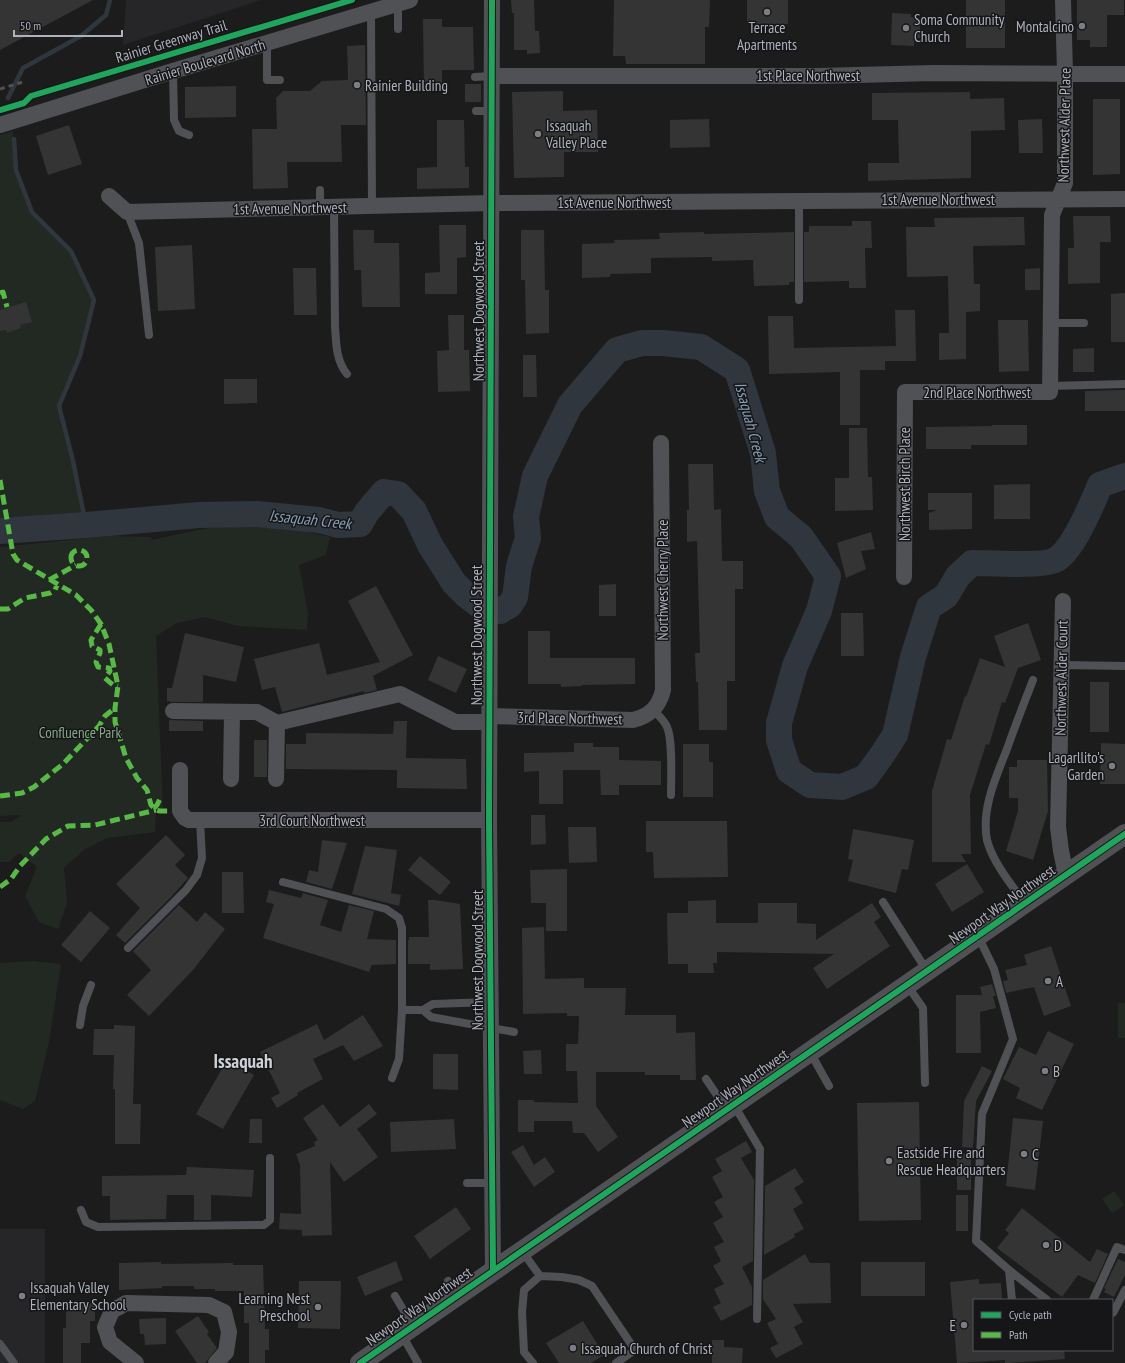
<svg xmlns="http://www.w3.org/2000/svg" width="1125" height="1363" viewBox="0 0 1125 1363" font-family="'PT Sans Narrow',sans-serif">
	<style>
		.built { fill: #262628 }
		.green { fill: #222923 }
		.lines { fill: none; stroke-linecap: round; stroke-linejoin: round }
		.stream { stroke: #2f363e; stroke-width: 4.5 }
		.river { stroke: #2f363e; stroke-width: 26 }
		.building { fill: #343434 }
		.service { stroke: #505155; stroke-width: 8 }
		.minor { stroke: #505155; stroke-width: 16 }
		.tertiary { stroke: #505155; stroke-width: 20 }
		.rail { stroke: #505153; stroke-width: 3; stroke-dasharray: 5 4; stroke-linecap: butt }
		.quiet { stroke: #58b947; stroke-width: 5; stroke-dasharray: 10 5; stroke-linecap: butt }
		.cycleway-casing { stroke: #161618; stroke-width: 8 }
		.cycleway { stroke: #20a55d; stroke-width: 6 }
		.poi-dot { fill: #7b7e84; stroke: #161618; stroke-width: 1.5 }
		.labels { text-anchor: middle; dominant-baseline: central; stroke-width: 3; stroke-linejoin: round; paint-order: stroke }
		.poi-label { font-size: 15px; fill: #aeb2bc; stroke: #161618; text-anchor: start }
		.street-label { font-size: 15px; fill: #aeb2bc; stroke: #161618 }
		.park-label { font-size: 15px; fill: #86a689; stroke: #161618 }
		.water-label { font-size: 16px; font-style: italic; fill: #879eb5; stroke: #161618 }
		.district-label { font-size: 19px; font-weight: bold; fill: #cfd1d8; stroke: #161618 }
	</style>
	<rect width="100%" height="100%" fill="#1c1c1c"/>
	<path class="built" d="M 126,0 L 261,0 L 123,45 Z
		M 0,1229 L 45,1229 L 45,1363 L 0,1363 Z"/>
	<path class="green" d="M 13,131 L 16,170 L 32,212 L 71,251 L 94,300 L 80,356 L 59,406 L 73,461 L 86,525 L 0,531 L 0,135 Z
		M 241,523 L 284,527 L 330,537 L 326,555 L 299,565 L 308,613 L 307,630 L 238,626 L 205,617 L 177,623 L 156,636 L 163,810 L 156,810 L 155,832 L 107,838 L 85,849 L 64,868 L 67,903 L 58,929 L 39,922 L 25,896 L 37,867 L 19,853 L 9,862 L 0,862 L 0,822 L 12,822 L 21,815 L 0,816 L 0,545 L 1,547 L 109,536 L 151,537 L 152,540 L 198,530 Z
		M 33,961 L 61,964 L 49,1042 L 35,1101 L 23,1109 L 0,1100 L 0,963 Z
		M 1118,1003 L 1125,1003 L 1125,1038 L 1118,1038 Z
		M 1114,1191 L 1124,1205 L 1112,1213 L 1102,1199 Z"/>
	<g class="lines">
		<path class="stream" d="M 8,98 L 23,68 L 81,36 L 106,15 L 110,0
			M 14,139 L 16,170 L 32,212 L 71,251 L 94,300 L 80,356 L 59,406 L 73,461 L 86,525"/>
		<path class="river" d="M 0,531 L 86,525 L 199,515 L 257,514 L 319,520 L 338,525 L 360,524 L 367,512 L 384,492 L 398,494 L 414,511 L 430,545 L 454,583 L 466,595 L 486,610 L 500,611 L 510,605 L 515,597 L 519,566 L 528,538 L 526,517 L 535,476 L 570,405 L 617,350 L 642,343 L 663,343 L 701,347 L 737,370 L 763,453 L 767,491 L 777,517 L 801,537 L 828,576 L 819,611 L 795,666 L 779,723 L 779,740 L 789,771 L 810,785 L 842,787 L 866,777 L 882,755 L 895,735 L 913,657 L 929,607 L 946,596 L 958,576 L 972,563 C 988,563 1046,567 1057,559 C 1074,548 1092,504 1100,485 L 1125,476"/>
	</g>
	<path class="building" d="M 0,0 L 93,0 L 0,50 Z
		M 511,0 L 534,0 L 535,31 L 539,31 L 540,53 L 527,54 L 527,50 L 514,50 L 514,13 L 512,13 Z
		M 614,0 L 710,0 L 709,27 L 705,27 L 705,64 L 626,64 L 625,56 L 613,56 Z
		M 747,0 L 788,0 L 788,24 L 747,24 Z
		M 966,0 L 1005,0 L 1005,48 L 966,48 Z
		M 1077,0 L 1124,0 L 1124,15 L 1107,15 L 1107,47 L 1090,47 L 1090,40 L 1077,40 Z
		M 892,13 L 911,14 L 911,17 L 920,18 L 920,38 L 914,38 L 914,46 L 891,45 Z
		M 423,19 L 442,19 L 442,27 L 473,27 L 474,70 L 442,70 L 442,90 L 424,90 Z
		M 365,45 L 366,125 L 341,125 L 342,162 L 287,162 L 288,188 L 253,189 L 252,129 L 277,129 L 276,98 L 283,91 L 310,91 L 322,81 L 348,80 L 347,46 Z
		M 465,84 L 481,84 L 481,102 L 465,102 Z
		M 236,86 L 236,117 L 185,118 L 185,87 Z
		M 563,91 L 563,111 L 597,110 L 598,152 L 564,152 L 564,177 L 514,178 L 512,92 Z
		M 970,92 L 970,99 L 1004,98 L 1005,130 L 971,131 L 971,178 L 868,181 L 868,163 L 899,163 L 898,120 L 872,120 L 872,93 Z
		M 1093,99 L 1120,99 L 1120,174 L 1093,175 Z
		M 709,119 L 710,147 L 670,148 L 670,120 Z
		M 1042,119 L 1043,153 L 1019,153 L 1018,120 Z
		M 437,120 L 464,120 L 465,167 L 469,167 L 469,188 L 417,189 L 417,168 L 437,167 Z
		M 69,125 L 82,164 L 48,175 L 36,136 Z
		M 1073,216 L 1110,216 L 1111,242 L 1100,242 L 1100,283 L 1068,284 L 1068,248 L 1074,248 Z
		M 1024,217 L 1025,245 L 973,246 L 974,284 L 980,284 L 980,311 L 966,312 L 966,359 L 939,360 L 939,333 L 949,333 L 948,276 L 907,277 L 906,227 L 935,227 L 934,218 Z
		M 852,221 L 871,221 L 872,248 L 865,248 L 866,288 L 849,288 L 849,281 L 804,282 L 804,232 L 809,232 L 809,226 L 852,226 Z
		M 439,225 L 466,225 L 466,257 L 457,258 L 457,294 L 425,294 L 425,273 L 440,272 Z
		M 353,230 L 374,230 L 374,243 L 399,243 L 400,307 L 362,307 L 361,270 L 354,270 Z
		M 521,230 L 544,230 L 545,290 L 549,290 L 549,333 L 526,334 L 525,280 L 521,280 Z
		M 704,232 L 704,234 L 794,232 L 794,282 L 789,282 L 789,285 L 754,286 L 753,260 L 712,261 L 712,257 L 651,258 L 651,273 L 610,274 L 610,277 L 582,278 L 582,244 L 615,243 L 614,240 L 660,239 L 659,233 Z
		M 192,245 L 195,309 L 158,311 L 155,247 Z
		M 293,268 L 316,268 L 317,315 L 294,315 Z
		M 1040,268 L 1040,290 L 1025,290 L 1025,269 Z
		M 1125,293 L 1125,342 L 1111,342 L 1111,294 Z
		M 26,302 L 32,322 L 20,325 L 21,328 L 7,333 L 6,330 L 0,331 L 0,310 Z
		M 895,310 L 915,310 L 916,361 L 885,361 L 885,370 L 860,370 L 860,425 L 840,425 L 840,372 L 769,374 L 768,316 L 793,316 L 794,348 L 896,346 Z
		M 448,315 L 464,315 L 464,350 L 469,350 L 470,391 L 438,392 L 437,351 L 449,350 Z
		M 998,320 L 1028,320 L 1029,371 L 999,372 Z
		M 1094,348 L 1094,372 L 1073,372 L 1073,349 Z
		M 523,355 L 536,355 L 537,397 L 523,397 Z
		M 224,379 L 257,379 L 257,403 L 224,404 Z
		M 1125,390 L 1125,411 L 1085,411 L 1085,391 Z
		M 992,425 L 1027,425 L 1027,445 L 971,445 L 971,449 L 926,449 L 926,427 L 992,426 Z
		M 849,428 L 867,428 L 868,477 L 872,477 L 873,510 L 835,511 L 835,478 L 849,478 Z
		M 688,464 L 713,464 L 714,510 L 721,509 L 722,561 L 743,561 L 743,589 L 735,589 L 735,681 L 727,681 L 727,730 L 699,730 L 698,682 L 696,682 L 695,653 L 700,653 L 697,541 L 687,542 L 687,510 L 689,510 Z
		M 1030,484 L 1030,519 L 994,519 L 994,485 Z
		M 928,493 L 972,493 L 972,529 L 929,530 L 929,513 L 937,510 L 928,510 Z
		M 871,532 L 875,549 L 861,551 L 866,569 L 846,578 L 837,543 Z
		M 616,584 L 616,616 L 599,616 L 599,585 Z
		M 376,586 L 413,655 L 373,676 L 377,690 L 364,693 L 364,691 L 282,712 L 275,687 L 262,690 L 254,659 L 319,643 L 327,675 L 380,662 L 348,601 Z
		M 841,613 L 863,613 L 864,656 L 841,656 Z
		M 1028,623 L 1041,660 L 1018,668 L 1005,703 L 1002,702 L 989,745 L 986,744 L 970,795 L 971,854 L 961,854 L 966,862 L 932,862 L 932,791 L 947,739 L 951,740 L 965,696 L 966,697 L 980,658 L 1005,667 L 994,636 Z
		M 528,631 L 550,631 L 550,658 L 635,658 L 635,684 L 582,685 L 582,686 L 561,687 L 561,684 L 528,684 Z
		M 185,633 L 244,647 L 236,682 L 203,675 L 203,702 L 170,702 L 170,701 L 167,701 L 167,688 L 172,688 Z
		M 438,656 L 467,669 L 456,693 L 428,680 Z
		M 1090,682 L 1109,682 L 1109,732 L 1090,732 Z
		M 169,720 L 203,721 L 203,731 L 169,731 Z
		M 394,721 L 407,721 L 406,758 L 466,759 L 467,789 L 397,788 L 397,770 L 286,769 L 286,744 L 306,744 L 306,733 L 393,734 Z
		M 254,740 L 267,740 L 267,777 L 254,777 Z
		M 574,743 L 593,743 L 593,747 L 619,747 L 619,760 L 661,761 L 661,785 L 619,785 L 619,795 L 601,795 L 600,770 L 563,770 L 563,804 L 539,804 L 539,771 L 524,772 L 524,753 L 574,752 Z
		M 1101,743 L 1125,744 L 1125,784 L 1100,784 Z
		M 683,744 L 709,744 L 709,762 L 713,762 L 713,797 L 683,797 Z
		M 1017,760 L 1047,760 L 1048,811 L 1033,860 L 1006,851 L 1018,811 L 1018,798 L 1009,798 L 1009,767 L 1017,767 Z
		M 531,815 L 545,815 L 546,844 L 531,845 Z
		M 646,821 L 727,821 L 728,877 L 654,878 L 653,852 L 646,852 Z
		M 568,827 L 596,827 L 597,862 L 569,863 Z
		M 853,829 L 914,840 L 908,870 L 902,869 L 896,893 L 848,881 L 853,860 L 848,859 Z
		M 166,835 L 185,855 L 175,865 L 188,878 L 171,897 L 125,943 L 116,935 L 140,908 L 116,884 Z
		M 322,840 L 347,843 L 332,889 L 306,882 L 309,870 L 318,872 Z
		M 365,846 L 397,850 L 391,893 L 401,895 L 399,906 L 352,894 Z
		M 420,856 L 451,882 L 440,895 L 408,870 Z
		M 967,864 L 984,892 L 952,912 L 935,884 Z
		M 567,869 L 567,931 L 546,931 L 546,903 L 531,903 L 530,870 Z
		M 222,872 L 243,872 L 244,913 L 222,913 Z
		M 269,890 L 301,898 L 303,893 L 328,900 L 320,925 L 341,932 L 349,905 L 374,911 L 367,939 L 396,940 L 396,964 L 372,965 L 369,972 L 263,938 L 274,904 L 266,902 Z
		M 428,900 L 435,900 L 460,904 L 463,969 L 430,970 L 430,964 L 408,964 L 408,940 L 409,940 L 409,937 L 429,937 Z
		M 716,900 L 716,923 L 758,923 L 758,903 L 797,903 L 797,923 L 816,924 L 816,940 L 872,903 L 881,917 L 874,922 L 890,946 L 827,989 L 813,968 L 834,954 L 717,952 L 717,963 L 713,963 L 714,973 L 688,973 L 688,964 L 668,964 L 667,913 L 688,913 L 688,901 Z
		M 179,905 L 197,922 L 205,912 L 225,929 L 193,970 L 149,1016 L 127,995 L 151,970 L 133,951 Z
		M 90,911 L 110,928 L 81,962 L 61,945 Z
		M 544,927 L 545,979 L 584,978 L 584,988 L 626,988 L 625,1015 L 676,1015 L 676,1033 L 695,1032 L 696,1080 L 680,1080 L 680,1075 L 645,1075 L 645,1072 L 596,1072 L 596,1106 L 618,1137 L 598,1152 L 584,1133 L 573,1133 L 572,1121 L 534,1121 L 534,1132 L 518,1132 L 518,1100 L 534,1100 L 534,1102 L 578,1103 L 577,1071 L 566,1071 L 566,1044 L 578,1044 L 579,1016 L 567,1016 L 567,1013 L 523,1014 L 522,928 Z
		M 1051,946 L 1071,1006 L 1044,1016 L 1034,987 L 1006,993 L 1003,981 L 1008,980 L 1005,970 L 1027,965 L 1024,955 Z
		M 992,984 L 996,996 L 993,996 L 996,1008 L 980,1012 L 981,1053 L 956,1053 L 956,995 L 982,995 L 980,987 Z
		M 363,1015 L 383,1046 L 354,1061 L 343,1045 L 313,1059 L 323,1079 L 297,1093 L 298,1095 L 277,1108 L 271,1098 L 280,1093 L 260,1052 L 317,1024 L 324,1040 Z
		M 114,1025 L 135,1026 L 133,1104 L 141,1104 L 140,1144 L 115,1144 L 115,1089 L 113,1089 L 114,1055 L 93,1055 L 94,1029 L 114,1029 Z
		M 1048,1031 L 1074,1044 L 1042,1110 L 1016,1098 L 1020,1088 L 1003,1079 L 1019,1047 L 1036,1055 Z
		M 541,1050 L 542,1074 L 524,1074 L 523,1051 Z
		M 433,1054 L 458,1054 L 458,1090 L 433,1089 Z
		M 227,1060 L 254,1075 L 223,1129 L 196,1114 Z
		M 982,1066 L 992,1071 L 976,1101 L 973,1148 L 962,1147 L 964,1101 Z
		M 919,1102 L 921,1220 L 859,1221 L 857,1103 Z
		M 323,1104 L 340,1127 L 369,1104 L 377,1114 L 357,1129 L 378,1157 L 344,1182 L 330,1162 L 332,1235 L 302,1236 L 302,1230 L 279,1229 L 280,1213 L 301,1214 L 300,1165 L 296,1154 L 315,1146 L 314,1142 L 318,1140 L 303,1118 Z
		M 1013,1118 L 1043,1121 L 1035,1190 L 1006,1186 Z
		M 250,1119 L 262,1119 L 262,1143 L 249,1143 Z
		M 454,1119 L 456,1149 L 391,1152 L 390,1122 Z
		M 746,1141 L 752,1152 L 741,1158 L 754,1180 L 753,1261 L 742,1267 L 752,1287 L 752,1305 L 721,1321 L 713,1307 L 721,1303 L 714,1289 L 724,1284 L 713,1266 L 721,1261 L 714,1247 L 724,1242 L 713,1223 L 723,1217 L 714,1202 L 723,1197 L 712,1177 L 722,1171 L 715,1159 Z
		M 523,1145 L 534,1165 L 545,1157 L 555,1172 L 534,1187 L 511,1152 Z
		M 957,1154 L 971,1154 L 971,1190 L 957,1190 Z
		M 187,1167 L 254,1170 L 252,1197 L 211,1195 L 211,1220 L 194,1220 L 194,1195 L 167,1195 L 166,1219 L 110,1220 L 110,1196 L 102,1196 L 102,1176 L 186,1175 Z
		M 795,1168 L 804,1182 L 794,1188 L 803,1203 L 793,1209 L 804,1229 L 794,1234 L 795,1237 L 764,1255 L 765,1186 Z
		M 956,1195 L 968,1195 L 968,1231 L 956,1231 Z
		M 456,1207 L 471,1229 L 430,1259 L 414,1236 Z
		M 1022,1208 L 1090,1262 L 1097,1249 L 1108,1254 L 1095,1283 L 1078,1275 L 1062,1297 L 997,1248 L 1009,1233 L 1005,1230 Z
		M 805,1254 L 810,1263 L 830,1263 L 831,1303 L 793,1304 L 803,1322 L 794,1327 L 803,1344 L 776,1358 L 770,1348 L 778,1344 L 767,1323 L 776,1319 L 763,1299 L 763,1280 Z
		M 1118,1259 L 1125,1262 L 1125,1275 L 1114,1297 L 1104,1292 L 1106,1289 L 1104,1288 Z
		M 396,1261 L 403,1280 L 365,1296 L 357,1277 Z
		M 161,1262 L 161,1264 L 233,1263 L 233,1265 L 263,1265 L 265,1329 L 269,1329 L 269,1350 L 265,1350 L 265,1363 L 249,1363 L 249,1323 L 244,1323 L 244,1291 L 215,1291 L 215,1289 L 194,1289 L 194,1286 L 162,1286 L 162,1288 L 119,1290 L 119,1263 Z
		M 861,1262 L 925,1262 L 925,1296 L 861,1296 Z
		M 979,1279 L 979,1284 L 1001,1283 L 1002,1300 L 974,1300 L 974,1350 L 1064,1350 L 1065,1359 L 1009,1363 L 1005,1363 L 1005,1360 L 957,1363 L 950,1282 Z
		M 299,1281 L 341,1281 L 340,1329 L 298,1328 Z
		M 95,1303 L 95,1321 L 90,1321 L 90,1343 L 81,1343 L 81,1363 L 63,1363 L 63,1328 L 66,1328 L 66,1304 Z
		M 198,1316 L 209,1332 L 207,1334 L 217,1348 L 205,1363 L 197,1363 L 175,1331 Z
		M 166,1318 L 166,1344 L 145,1345 L 144,1334 L 140,1334 L 139,1319 Z
		M 583,1321 L 604,1355 L 591,1363 L 559,1363 L 546,1343 Z
		M 712,1340 L 724,1340 L 724,1347 L 743,1348 L 742,1363 L 712,1363 Z"/>
	<g class="lines">
		<path class="service" d="M 398,4 L 398,29
			M 371,12 L 372,206
			M 267,43 L 267,80 L 280,80
			M 173,71 L 174,120 L 179,131 L 189,135
			M 475,77 L 492,76
			M 476,111 L 491,111
			M 320,190 L 320,208
			M 334,207 L 335,326 C 336,342 336,361 347,374
			M 127,212 L 139,243 L 149,335
			M 799,300 L 799,201
			M 1051,323 L 1084,323
			M 1050,386 L 1125,384
			M 1062,665 L 1125,666
			M 653,710 C 658,715 664,720 667,727 C 673,740 671,779 671,795
			M 283,882 L 386,909 L 399,918 L 402,928 L 402,1010 L 399,1059 L 392,1078
			M 883,902 L 927,971
			M 1025,903 C 1012,886 992,861 987,840 C 981,809 996,777 1007,749 C 1015,726 1024,703 1033,680
			M 978,936 L 994,969 L 1013,1039 L 982,1114 L 976,1241 L 1009,1270 L 1047,1300
			M 128,948 L 186,890 L 197,875 L 202,858 L 200,820
			M 907,985 L 923,1008 L 925,1083
			M 402,1010 L 423,1010 L 433,1004 L 491,1002
			M 423,1010 L 431,1017 L 514,1032
			M 80,1025 L 83,1006 L 91,985
			M 810,1052 L 829,1086
			M 706,1079 L 727,1110
			M 734,1105 L 760,1149 L 757,1319
			M 467,1183 L 492,1183
			M 81,1210 L 86,1222 L 98,1227 L 264,1225 L 270,1220 L 270,1158
			M 522,1251 L 540,1276
			M 1009,1270 L 1012,1300
			M 448,1281 L 457,1296
			M 395,1296 L 413,1326
			M 1093,1300 L 1117,1247 L 1125,1250
			M 1112,1313 L 1113,1313 L 1125,1290
			M 402,1335 L 418,1363
			M 0,1344 L 14,1363
			M 533,1363 L 524,1352 L 522,1312 L 524,1290 L 540,1276 L 562,1277 L 579,1280 L 592,1286 L 635,1350 L 616,1363"/>
		<path class="minor" d="M 492,0 L 489,820 L 493,1271
			M 492,76 L 819,76 L 933,73 L 1125,74
			M 0,125 L 173,71 L 410,0
			M 109,196 L 127,212 L 491,203 L 1125,199
			M 904,577 L 905,392 L 1050,392 L 1052,215 L 1065,183 L 1065,73 L 1063,0
			M 1063,601 L 1058,827 L 1061,851 L 1066,875
			M 173,711 L 257,712 L 277,723 L 400,694 L 455,722 L 489,722
			M 489,716 L 633,720 C 650,716 659,707 663,690 L 661,443
			M 180,770 L 180,811 L 185,818 L 189,820 L 489,820
			M 231,779 L 232,712
			M 276,779 L 277,723
			M 136,1363 L 110,1342 L 105,1327 L 112,1311 L 126,1303 L 209,1305 L 224,1312 L 229,1332 L 226,1352 L 216,1363"/>
		<path class="tertiary" d="M 360,1363 L 1125,834"/>
		<path class="rail" d="M 0,89 L 23,82"/>
		<path class="quiet" d="M 0,293 L 3,292 L 7,307
			M 0,480 L 13,554 L 17,560 L 76,595 L 91,610 L 101,624 L 109,644 L 118,686 L 115,708 L 115,722 L 126,758 L 137,778 L 147,790 L 151,805 L 156,810 L 160,811 L 171,811
			M71 558a8 8 0 1 1 16 0a8 8 0 1 1-16 0Z
			M 49,580 L 76,565
			M 0,609 L 8,609 L 25,598 L 50,593 L 55,590 L 57,585
			M 101,624 L 91,640 L 92,646 L 100,650 L 100,653 L 96,662 L 98,667 L 109,668 L 110,671 L 105,678 L 113,685 L 118,686
			M 0,796 L 22,793 L 34,787 L 63,764 L 99,726 L 105,716 L 115,708
			M 154,808 L 157,805 L 160,799
			M 0,887 L 11,879 L 20,866 L 46,839 L 68,826 L 95,825 L 156,810"/>
		<g class="cycleway-casing">
			<path id="cycleway" d="M 492,0 L 489,820 L 493,1271
				M 0,110 L 24,103 L 31,96 L 352,0
				M 360,1363 L 1125,834"/>
		</g>
		<use href="#cycleway" class="cycleway"/>
	</g>
	<g class="poi-dot">
		<circle cx="767" cy="12" r="4"/>
		<circle cx="1082" cy="26" r="4"/>
		<circle cx="906" cy="28" r="4"/>
		<circle cx="357" cy="85" r="4"/>
		<circle cx="538" cy="134" r="4"/>
		<circle cx="1112" cy="766" r="4"/>
		<circle cx="1048" cy="981" r="4"/>
		<circle cx="1045" cy="1071" r="4"/>
		<circle cx="1024" cy="1154" r="4"/>
		<circle cx="889" cy="1161" r="4"/>
		<circle cx="1046" cy="1245" r="4"/>
		<circle cx="22" cy="1296" r="4"/>
		<circle cx="318" cy="1307" r="4"/>
		<circle cx="964" cy="1325" r="4"/>
		<circle cx="573" cy="1348" r="4"/>
	</g>
	<g class="labels">
		<g class="poi-label">
			<text x="914" y="19">Soma Community<tspan x="914" dy="17">Church</tspan></text>
			<text x="1074" y="26" text-anchor="end">Montalcino</text>
			<text x="767" y="27" text-anchor="middle">Terrace<tspan x="767" dy="17">Apartments</tspan></text>
			<text x="365" y="85">Rainier Building</text>
			<text x="546" y="125">Issaquah<tspan x="546" dy="17">Valley Place</tspan></text>
			<text x="1104" y="757" text-anchor="end">Lagarllito's<tspan x="1104" dy="17">Garden</tspan></text>
			<text x="1056" y="981">A</text>
			<text x="1053" y="1071">B</text>
			<text x="897" y="1152">Eastside Fire and<tspan x="897" dy="17">Rescue Headquarters</tspan></text>
			<text x="1032" y="1154">C</text>
			<text x="1054" y="1245">D</text>
			<text x="30" y="1287">Issaquah Valley<tspan x="30" dy="17">Elementary School</tspan></text>
			<text x="310" y="1298" text-anchor="end">Learning Nest<tspan x="310" dy="17">Preschool</tspan></text>
			<text x="956" y="1325" text-anchor="end">E</text>
			<text x="581" y="1348">Issaquah Church of Christ</text>
		</g>
		<g class="street-label">
			<text transform="translate(171 41) rotate(-17)">Rainier Greenway Trail</text>
			<text transform="translate(205 62) rotate(-17)">Rainier Boulevard North</text>
			<text x="808" y="75">1st Place Northwest</text>
			<text transform="translate(1064 125) rotate(-89)">Northwest Alder Place</text>
			<text x="938" y="199">1st Avenue Northwest</text>
			<text x="614" y="202">1st Avenue Northwest</text>
			<text transform="translate(290 208) rotate(-1)">1st Avenue Northwest</text>
			<text transform="translate(478 311) rotate(-90)">Northwest Dogwood Street</text>
			<text x="977" y="392">2nd Place Northwest</text>
			<text transform="translate(904 484) rotate(-90)">Northwest Birch Place</text>
			<text transform="translate(662 580) rotate(-90)">Northwest Cherry Place</text>
			<text transform="translate(476 635) rotate(-90)">Northwest Dogwood Street</text>
			<text transform="translate(1061 678) rotate(-89)">Northwest Alder Court</text>
			<text transform="translate(570 718) rotate(1)">3rd Place Northwest</text>
			<text x="312" y="820">3rd Court Northwest</text>
			<text transform="translate(1002 904) rotate(-35)">Newport Way Northwest</text>
			<text transform="translate(477 960) rotate(-90)">Northwest Dogwood Street</text>
			<text transform="translate(735 1088) rotate(-35)">Newport Way Northwest</text>
			<text transform="translate(419 1306) rotate(-35)">Newport Way Northwest</text>
		</g>
		<g class="park-label">
			<text x="80" y="732">Confluence Park</text>
		</g>
		<g class="water-label">
			<text transform="translate(751 422) rotate(75)">Issaquah Creek</text>
			<text transform="translate(310 519) rotate(6)">Issaquah Creek</text>
		</g>
		<g class="district-label">
			<text x="243" y="1061">Issaquah</text>
		</g>
	</g>
	<rect x="973" y="1299" width="140" height="52" fill="#161618" stroke="#53545a"/>
	<rect x="981" y="1312" width="20" height="6" fill="#20a55d" stroke="#53545a"/>
	<text x="1009" y="1319" font-size="12" fill="#aeb2bc">Cycle path</text>
	<rect x="981" y="1332" width="20" height="6" fill="#58b947" stroke="#53545a"/>
	<text x="1009" y="1339" font-size="12" fill="#aeb2bc">Path</text>
	<path d="M14 30v6h108v-6" fill="none" stroke="#aeb2bc" stroke-width="2"/>
	<text x="20" y="30" font-size="12" fill="#aeb2bc" stroke="#161618" stroke-width="3" paint-order="stroke">50 m</text>
</svg>
